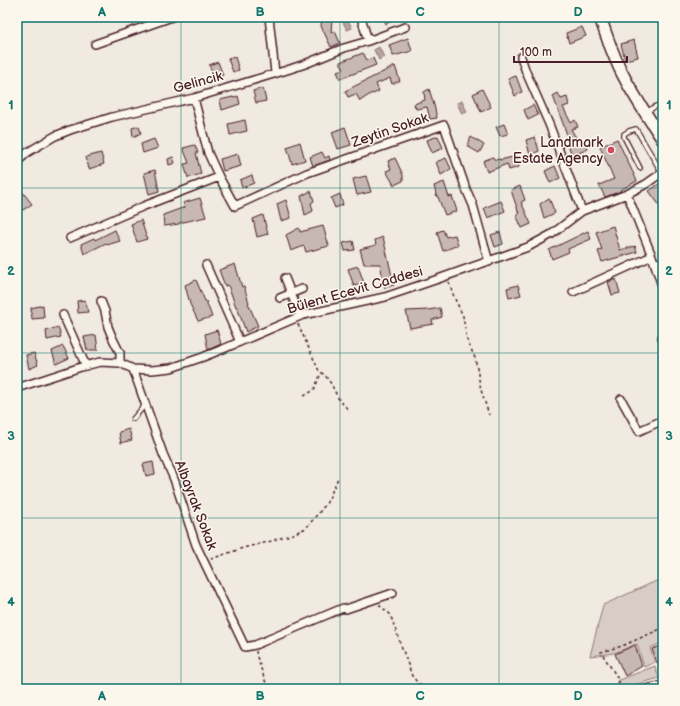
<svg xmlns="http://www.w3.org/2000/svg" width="680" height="706" viewBox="0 0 680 706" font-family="'Balsamiq Sans',sans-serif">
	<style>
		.green { fill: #d8ccc6; stroke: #917678 }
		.water { fill: #b8a4a2; stroke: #8c6f72 }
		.building { fill: #c8b8b3; stroke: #4a1f2b }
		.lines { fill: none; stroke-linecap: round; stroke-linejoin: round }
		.lane-casing { stroke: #4a1f2b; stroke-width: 6 }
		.street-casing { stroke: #4a1f2b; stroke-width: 10 }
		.primary-casing { stroke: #4a1f2b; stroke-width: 14 }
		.path { stroke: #4a1f2b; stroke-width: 1.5; stroke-dasharray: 3 3; stroke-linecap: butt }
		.lane { stroke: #fbf7ec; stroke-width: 3.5 }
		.street { stroke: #fbf7ec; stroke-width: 7 }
		.primary { stroke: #fbf7ec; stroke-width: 11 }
		.grid { fill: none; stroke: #0f766e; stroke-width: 1; stroke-opacity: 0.55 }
		.poi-dot { fill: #d1495b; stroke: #fbf7ec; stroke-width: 1.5 }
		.labels { text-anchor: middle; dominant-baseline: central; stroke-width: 3; stroke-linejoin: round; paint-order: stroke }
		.street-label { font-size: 14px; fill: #4a1f2b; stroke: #fbf7ec }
		.poi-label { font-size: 14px; fill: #4a1f2b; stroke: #fbf7ec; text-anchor: end }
		.neatline { fill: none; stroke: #0f766e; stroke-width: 1.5 }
		.grid-label { font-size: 13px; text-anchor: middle; font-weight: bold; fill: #0f766e }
	</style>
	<rect width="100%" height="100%" fill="#f0eae0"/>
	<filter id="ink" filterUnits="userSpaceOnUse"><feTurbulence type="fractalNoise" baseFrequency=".025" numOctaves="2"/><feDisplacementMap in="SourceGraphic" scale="8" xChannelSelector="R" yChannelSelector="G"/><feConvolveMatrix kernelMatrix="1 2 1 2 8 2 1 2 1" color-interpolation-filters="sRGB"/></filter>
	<g filter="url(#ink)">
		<path class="green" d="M 663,578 L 663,642 L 650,648 L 655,662 L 644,667 L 637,644 L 614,653 L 590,656 L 603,605 Z
			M 655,666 L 659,678 L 620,689 L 617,681 Z"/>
		<path class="water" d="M 347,18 L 352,28 L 347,30 L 342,20 Z
			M 379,47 L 384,57 L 379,60 L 374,50 Z
			M 462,101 L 467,112 L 462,114 L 457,103 Z
			M 418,116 L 419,122 L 408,125 L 407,119 Z"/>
		<path class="building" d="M 322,17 L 332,17 L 331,33 L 335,31 L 340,43 L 331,47 L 321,26 Z
			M 383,17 L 399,17 L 386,24 Z
			M 582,27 L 586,36 L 569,43 L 566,33 Z
			M 408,38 L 412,51 L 393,56 L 389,45 Z
			M 634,40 L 638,57 L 625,60 L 621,44 Z
			M 363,53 L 367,60 L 373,58 L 376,65 L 340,79 L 337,71 L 344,69 L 340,62 Z
			M 235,57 L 239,70 L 233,72 L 228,59 Z
			M 218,62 L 223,75 L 215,78 L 209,65 Z
			M 395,66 L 400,81 L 392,84 L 390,78 L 376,84 L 379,91 L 373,94 L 372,93 L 360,101 L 356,94 L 348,97 L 345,91 Z
			M 516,76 L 522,92 L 515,96 L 508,79 Z
			M 263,88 L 266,101 L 256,103 L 253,91 Z
			M 429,89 L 434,105 L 437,118 L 430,119 L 427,107 L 416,109 L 414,104 L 425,100 L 424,92 Z
			M 482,89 L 491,107 L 481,112 L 473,94 Z
			M 558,93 L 561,99 L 567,97 L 569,105 L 563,107 L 571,123 L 575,120 L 578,127 L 571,129 L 579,143 L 584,140 L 588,149 L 572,156 L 568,144 L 570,143 L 553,96 Z
			M 238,96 L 240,104 L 222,110 L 220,100 L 233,97 L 233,98 Z
			M 533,105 L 538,115 L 528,120 L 524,110 Z
			M 245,120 L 247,131 L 230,135 L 228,124 Z
			M 504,124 L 508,134 L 500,136 L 496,127 Z
			M 139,126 L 141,133 L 133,137 L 132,128 Z
			M 345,127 L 351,145 L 338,149 L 332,132 Z
			M 438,136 L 443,148 L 432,153 L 427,140 Z
			M 471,137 L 484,145 L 479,153 L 467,146 Z
			M 535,137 L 539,151 L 530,155 L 526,140 Z
			M 154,139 L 158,148 L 143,153 L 141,144 Z
			M 617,139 L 637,181 L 620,190 L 621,191 L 605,197 L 599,185 L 614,179 L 600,147 Z
			M 300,142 L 305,160 L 292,164 L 287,147 Z
			M 195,145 L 198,153 L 196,153 L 201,174 L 188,178 L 184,164 L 189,163 L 183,148 Z
			M 322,152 L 325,158 L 329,156 L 330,160 L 313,166 L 310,157 Z
			M 101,153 L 104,164 L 89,169 L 86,157 Z
			M 238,154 L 241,166 L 223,171 L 220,159 Z
			M 517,156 L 519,167 L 509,170 L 507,164 L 487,172 L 483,161 L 493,157 L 495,160 L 500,159 L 500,160 Z
			M 173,157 L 175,163 L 169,165 L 168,159 Z
			M 395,158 L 403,175 L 403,181 L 394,185 L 386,171 L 391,169 L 388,161 Z
			M 446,158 L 451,169 L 441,175 L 436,162 Z
			M 555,166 L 560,178 L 550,183 L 545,171 Z
			M 155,170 L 159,191 L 149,194 L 144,173 Z
			M 252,175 L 254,183 L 242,188 L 240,180 Z
			M 366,176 L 371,192 L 357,195 L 353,179 Z
			M 663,181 L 663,210 L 649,191 Z
			M 444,182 L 449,197 L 452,196 L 457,211 L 445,215 L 438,197 L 437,197 L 434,186 Z
			M 17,185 L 32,204 L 23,210 L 17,203 Z
			M 520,186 L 525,200 L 521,202 L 531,224 L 522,228 L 516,215 L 519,214 L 511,190 Z
			M 311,191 L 314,201 L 311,203 L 313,211 L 305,215 L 301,196 Z
			M 340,194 L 343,205 L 335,208 L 331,198 Z
			M 200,198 L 206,217 L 179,223 L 179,224 L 164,226 L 163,215 L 185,207 L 183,203 Z
			M 549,198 L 555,213 L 544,218 L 540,204 Z
			M 286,200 L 291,218 L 281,221 L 277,204 Z
			M 501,201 L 505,211 L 488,218 L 484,208 Z
			M 263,215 L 268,234 L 257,237 L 253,219 Z
			M 141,220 L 147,239 L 137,242 L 131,224 Z
			M 323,226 L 329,246 L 306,252 L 304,246 L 291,251 L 286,235 L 299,228 L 300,232 Z
			M 613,226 L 620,250 L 635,246 L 637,252 L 602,262 L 598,251 L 602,250 L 596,232 Z
			M 115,230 L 120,241 L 107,245 L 106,243 L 84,254 L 81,244 L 94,238 L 95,240 Z
			M 443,230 L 446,237 L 455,235 L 458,245 L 443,251 L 437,232 Z
			M 588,231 L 591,239 L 568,249 L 569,252 L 552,259 L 549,250 Z
			M 500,232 L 503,244 L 495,247 L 491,235 Z
			M 383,237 L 394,285 L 385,288 L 380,264 L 364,264 L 360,249 L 376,245 L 375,240 Z
			M 353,241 L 355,250 L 345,251 L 343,243 Z
			M 235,264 L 242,287 L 244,286 L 249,303 L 248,303 L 258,326 L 246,332 L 237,307 L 236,307 L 228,285 L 225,286 L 219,270 Z
			M 358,266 L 364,283 L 354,286 L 348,269 Z
			M 616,279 L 620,293 L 612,295 L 608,282 Z
			M 196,280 L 205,301 L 206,301 L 212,317 L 198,321 L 190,304 L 185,285 Z
			M 518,285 L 521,295 L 509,298 L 507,288 Z
			M 85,300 L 88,312 L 78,313 L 77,301 Z
			M 43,305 L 44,318 L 32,319 L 31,308 Z
			M 440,308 L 442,317 L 432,320 L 433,324 L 410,328 L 406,311 L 428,310 Z
			M 58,327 L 61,337 L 47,340 L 46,331 Z
			M 217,330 L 221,344 L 208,350 L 205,334 Z
			M 96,335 L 98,350 L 87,350 L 84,337 Z
			M 63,346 L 69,358 L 56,364 L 52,351 Z
			M 34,353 L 38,365 L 29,369 L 26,355 Z
			M 129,429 L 132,440 L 121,443 L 119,432 Z
			M 153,462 L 155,474 L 146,476 L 143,464 Z
			M 635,645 L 642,666 L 625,676 L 615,654 Z
			M 663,645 L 663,659 L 657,663 L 652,649 Z"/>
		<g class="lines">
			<g class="lane-casing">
				<path id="lane" d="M 646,112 L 658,105 L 663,104
					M 640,168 L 624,137 L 624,134 L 629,131 L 636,129 L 662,173
					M 133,419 L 145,405"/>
			</g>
			<g class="street-casing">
				<path id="street" d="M 269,17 L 275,73
					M 368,41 L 405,27
					M 95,44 L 172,17
					M 521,57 L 526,72 L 549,124 L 582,211
					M 194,98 L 208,153 L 219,177 L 235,206 L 307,173 L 444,125 L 466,189 L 473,205 L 489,262
					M 17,162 L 28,152 L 55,136 L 70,130 L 112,117 L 194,98 L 287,70 L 305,64 L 344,48 L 368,41 L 361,17
					M 627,194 L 652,256 L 663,289
					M 70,238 L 144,206 L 219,177
					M 654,262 L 663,264
					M 206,265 L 240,342
					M 285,278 L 300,316
					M 573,292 L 652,256
					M 280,298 L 302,289
					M 101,301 L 105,311 L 108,327 L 113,339 L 120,353 L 120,363
					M 63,315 L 86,366
					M 663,335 L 662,338 L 663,340
					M 133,369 L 163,454 L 174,479 L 196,545 L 245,647 L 255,645 L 343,608 L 346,609 L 393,593
					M 17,388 L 81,367 L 100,362 L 120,363 L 133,369 L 152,370 L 171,368 L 203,357 L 223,349 L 303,315 L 385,297 L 438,279 L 528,247 L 552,234 L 582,211 L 627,194 L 646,184 L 663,172
					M 621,399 L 639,431 L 663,420
					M 646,689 L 663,685"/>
			</g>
			<g class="primary-casing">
				<path id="primary" d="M 600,17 C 606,35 612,52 620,69 C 632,94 648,117 663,140"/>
			</g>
			<path class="path" d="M 449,282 L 454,297 L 463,316 L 467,340 L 475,358 L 481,390 L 489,415
				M 298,324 L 319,371 C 331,378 333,390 340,401 C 343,404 346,407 349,411
				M 304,396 L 314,390 L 321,373
				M 211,559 L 243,548 L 268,542 L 293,534 L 306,528 L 326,504 L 330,496 L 338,478
				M 379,605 L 390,614 L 412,676 L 417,682 L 426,689
				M 256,651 L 257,657 L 268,689
				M 663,665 L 658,665 L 663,678
				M 622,689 L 617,677 L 601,652 L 622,646 L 663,628
				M 634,689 L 640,687"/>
			<use href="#lane" class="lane"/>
			<use href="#street" class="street"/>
			<use href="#primary" class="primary"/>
		</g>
	</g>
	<path class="grid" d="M 181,17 L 181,689M 340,17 L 340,689M 499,17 L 499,689M 17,188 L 663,188M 17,353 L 663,353M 17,518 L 663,518"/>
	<circle class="poi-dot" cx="611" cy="150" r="4"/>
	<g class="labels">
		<g class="street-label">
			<text transform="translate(198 82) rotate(-15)">Gelincik</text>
			<text transform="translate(390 130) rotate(-19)">Zeytin Sokak</text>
			<text transform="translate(355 290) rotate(-16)">Bülent Ecevit Caddesi</text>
			<text transform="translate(196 505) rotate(69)">Albayrak Sokak</text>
		</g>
		<g class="poi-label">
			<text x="603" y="142">Landmark<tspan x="603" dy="16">Estate Agency</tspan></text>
		</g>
	</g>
	<rect width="680" height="706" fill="none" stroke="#fbf7ec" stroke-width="44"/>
	<path d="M514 56v6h113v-6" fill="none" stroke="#4a1f2b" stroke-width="2"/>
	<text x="520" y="56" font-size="12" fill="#4a1f2b" stroke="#fbf7ec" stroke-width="3" paint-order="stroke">100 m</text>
	<rect x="22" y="22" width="636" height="662" class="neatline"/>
	<g class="grid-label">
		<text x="102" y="16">A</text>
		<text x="260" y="16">B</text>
		<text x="420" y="16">C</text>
		<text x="578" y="16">D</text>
		<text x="11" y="109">1</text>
		<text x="669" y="109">1</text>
		<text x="11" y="275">2</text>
		<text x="669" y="275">2</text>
		<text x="11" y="440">3</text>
		<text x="669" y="440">3</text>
		<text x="11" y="606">4</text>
		<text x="669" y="606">4</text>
		<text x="102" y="700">A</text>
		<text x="260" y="700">B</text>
		<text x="420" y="700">C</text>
		<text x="578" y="700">D</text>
	</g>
</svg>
